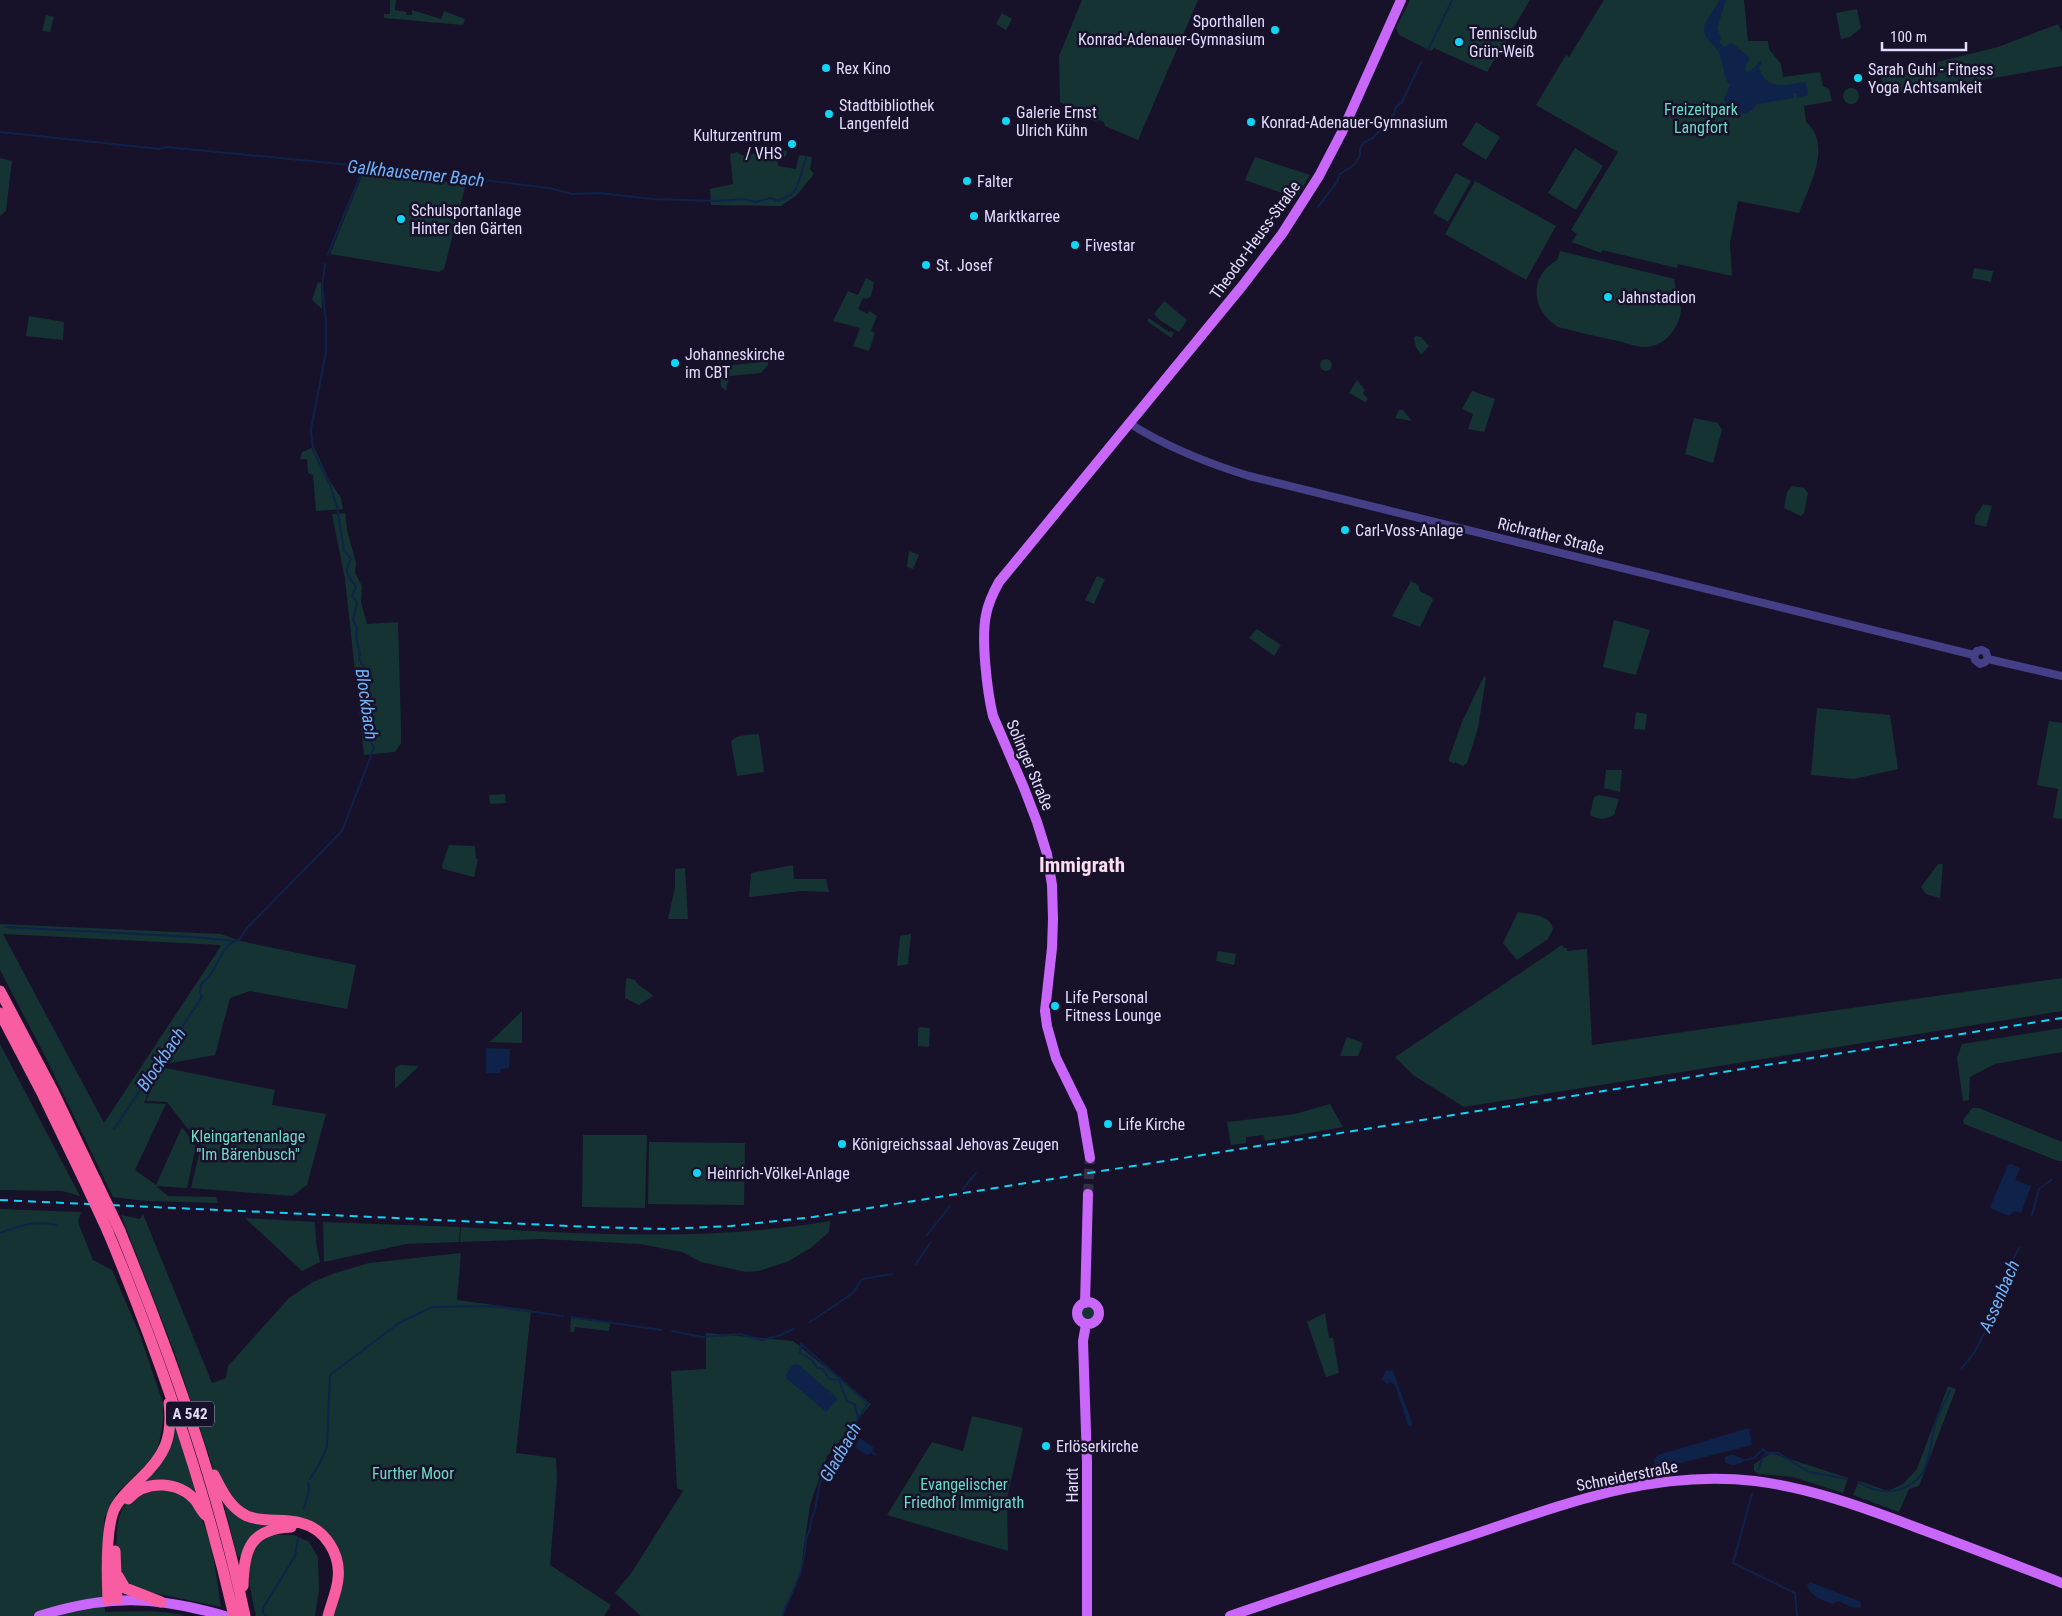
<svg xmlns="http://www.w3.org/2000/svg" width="2062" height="1616" viewBox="0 0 2062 1616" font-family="'Roboto Condensed',sans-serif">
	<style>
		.green { fill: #153333; fill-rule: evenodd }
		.water { fill: #0f234a }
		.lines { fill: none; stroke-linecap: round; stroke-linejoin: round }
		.stream { stroke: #0f234a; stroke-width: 2 }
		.major-tunnel { stroke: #353049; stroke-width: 10; stroke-dasharray: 10 5; stroke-linecap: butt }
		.minor { stroke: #443f86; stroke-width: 8 }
		.major { stroke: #c867f9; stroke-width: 10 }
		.highway { stroke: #f85ca1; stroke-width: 11 }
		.rail { stroke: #10d5f5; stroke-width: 2; stroke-dasharray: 8 6; stroke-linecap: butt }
		.highway-bridge { stroke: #f85ca1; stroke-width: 11 }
		.poi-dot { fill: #10d5f5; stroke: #171229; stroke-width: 2 }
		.labels { text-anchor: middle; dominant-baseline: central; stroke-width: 5; stroke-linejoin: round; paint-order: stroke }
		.shield { fill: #171229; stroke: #a49fbd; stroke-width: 1 }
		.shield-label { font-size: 15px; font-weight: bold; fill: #e1dbfd }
		.poi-label { font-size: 16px; fill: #e1dbfd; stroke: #171229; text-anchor: start }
		.park-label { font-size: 16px; fill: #69dcc4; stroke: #171229 }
		.street-label { font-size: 16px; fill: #e1dbfd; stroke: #171229 }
		.water-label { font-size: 18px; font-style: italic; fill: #6eb3f9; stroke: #171229 }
		.district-label { font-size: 21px; font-weight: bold; fill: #feddf1; stroke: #171229 }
	</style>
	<rect width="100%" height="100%" fill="#171229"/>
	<path class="green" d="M 390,0 L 396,0 L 395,10 L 406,12 L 406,15 L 412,15 L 412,10 L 441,19 L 444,11 L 465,19 L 463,25 L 384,18 L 384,14 L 390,14 Z
		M 1082,0 L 1198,0 L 1138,140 L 1105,126 L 1104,122 L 1099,120 L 1096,122 L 1060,102 L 1059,56 Z
		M 1410,0 L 1530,0 L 1487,72 L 1434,48 L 1431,51 L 1399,35 L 1396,28 Z
		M 1604,0 L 1744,0 L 1748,41 L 1768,41 L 1769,49 L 1781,64 L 1783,77 L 1820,72 L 1823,86 L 1829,89 L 1832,101 L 1804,106 L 1806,122 C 1833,145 1809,186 1799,213 L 1738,201 L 1730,243 L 1732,276 L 1678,264 L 1677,268 L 1602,250 L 1601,253 L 1572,242 L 1577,234 L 1571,230 L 1618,152 L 1536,105 L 1566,55 L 1569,57 Z
		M 1857,9 L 1861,28 L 1850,37 L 1841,39 L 1836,13 Z
		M 1002,13 L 1012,19 L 1006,30 L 996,24 Z
		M 46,15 L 54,17 L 50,32 L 42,31 Z
		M 2058,24 L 2062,32 L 2062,66 L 1884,97 L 1881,76 L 1998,47 Z
		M1843 96a8 8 0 1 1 16 0a8 8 0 1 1-16 0Z
		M 1476,122 L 1500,137 L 1486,160 L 1462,145 Z
		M 759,146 L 787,151 L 786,156 L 778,160 L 778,166 L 796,169 L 799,155 L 812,157 L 810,169 L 814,174 L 797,195 L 781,206 L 711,205 L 710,189 L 733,184 L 730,154 L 737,152 C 745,159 755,156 759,146 Z
		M 1575,148 L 1603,166 L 1576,210 L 1548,193 Z
		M 1255,157 L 1310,175 L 1296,198 L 1245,180 Z
		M 0,158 L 12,161 L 6,211 L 0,216 Z
		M 363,173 L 466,184 L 444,269 L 439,272 L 330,254 Z
		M 1456,173 L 1471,181 L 1448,222 L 1433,213 Z
		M 1475,181 L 1556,226 L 1526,280 L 1445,234 Z
		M 1560,251 L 1675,279 C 1673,292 1684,302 1680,316 C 1676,332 1662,347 1645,347 C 1636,347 1627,343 1618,341 C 1598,337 1578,332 1558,327 C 1531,310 1528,277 1557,260 Z
		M 1974,268 L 1993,271 L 1991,282 L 1972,278 Z
		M 866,278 L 874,282 L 871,296 L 867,299 L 863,298 L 858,309 L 868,314 L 869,311 L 877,316 L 871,331 L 875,333 L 869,351 L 853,346 L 860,328 L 833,321 L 848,291 L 858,295 Z
		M 318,282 L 321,283 L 322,309 L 312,300 Z
		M 1164,301 L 1187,320 L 1179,332 L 1161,321 L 1154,314 Z
		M 29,316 L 64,322 L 63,340 L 26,336 Z
		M 1149,318 L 1169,332 L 1170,331 L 1174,333 L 1171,338 L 1147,321 Z
		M 1416,336 L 1421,337 L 1429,346 L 1421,355 L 1416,347 L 1414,338 Z
		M1320 365a6 6 0 1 1 12 0a6 6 0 1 1-12 0Z
		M 768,361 L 768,365 L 761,373 L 730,376 L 726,388 L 727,391 L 721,387 L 720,375 L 724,366 Z
		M 1357,380 L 1365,390 L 1363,393 L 1368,399 L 1365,402 L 1349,393 Z
		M 1472,391 L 1495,399 L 1484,432 L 1468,429 L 1473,414 L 1462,409 Z
		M 1399,410 L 1403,410 L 1412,421 L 1395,418 Z
		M 1694,418 L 1718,423 L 1722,430 L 1713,463 L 1685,454 Z
		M 314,447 L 329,480 L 341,498 L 343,509 L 316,511 L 313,475 L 308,473 L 307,459 L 300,459 L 302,452 Z
		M 1792,486 L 1804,488 L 1808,493 L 1804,513 L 1801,516 L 1784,508 L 1787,492 Z
		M 1983,504 L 1992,506 L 1986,527 L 1975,524 C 1973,514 1980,512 1983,504 Z
		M 345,513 L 347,530 L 356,563 L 355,573 L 362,586 L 361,602 L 367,624 L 398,622 L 401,727 L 401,743 L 395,752 L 364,755 L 345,579 L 332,514 Z
		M 909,551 L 919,555 L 913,569 L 907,567 Z
		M 1097,576 L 1105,579 L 1094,604 L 1085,600 Z
		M 1411,581 L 1418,585 L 1420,591 L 1431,597 L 1433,600 L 1420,627 L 1392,616 Z
		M 1614,620 L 1650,630 L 1636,675 L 1603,667 Z
		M 1257,629 L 1281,645 L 1274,656 L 1249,638 Z
		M 1484,676 L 1486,678 L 1478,728 L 1467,763 L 1463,766 L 1455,762 L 1454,764 L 1449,761 L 1449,758 L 1462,722 Z
		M 1817,708 L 1890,715 L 1898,769 L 1854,779 L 1811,775 Z
		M 1636,712 L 1647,714 L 1645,730 L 1634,729 Z
		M 2049,721 L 2062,723 L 2062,819 L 2053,818 L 2058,789 L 2037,785 Z
		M 759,734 L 764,772 L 737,776 L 731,742 C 736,734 750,735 759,734 Z
		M 1606,770 L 1622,770 L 1620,792 L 1604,788 Z
		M 505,794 L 506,803 L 490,804 L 489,795 Z
		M 1599,795 L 1619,799 L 1614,815 C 1605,820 1599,820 1590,815 L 1594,797 Z
		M 449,845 L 475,846 L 476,859 L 478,859 L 474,877 L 443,869 L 442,866 Z
		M 1938,864 L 1943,864 L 1940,898 L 1926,894 L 1921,887 Z
		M 793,865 L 794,879 L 826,879 L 829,892 L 801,891 L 749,897 L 751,873 Z
		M 685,868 L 688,919 L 668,919 L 675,887 L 675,869 Z
		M 1518,912 C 1531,915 1550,914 1553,929 L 1548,939 L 1517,960 L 1503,943 Z
		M 0,924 L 221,934 L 240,941 L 356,965 L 347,1009 L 250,991 L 230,998 L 215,1055 L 160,1065 L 144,1103 L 166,1104 L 135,1170 L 156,1185 L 182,1127 L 196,1146 L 187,1188 L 156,1186 L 168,1196 L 216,1197 L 218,1203 L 146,1201 L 113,1197 L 43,1052 L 0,970 ZM 3,934 L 220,945 L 221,946 L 104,1123 Z
		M 911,934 L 908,964 L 897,966 L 900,936 Z
		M 1562,945 L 1564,948 L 1567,948 L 1567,951 L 1587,949 L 1592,1045 L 2062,978 L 2062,1011 L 1464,1107 L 1413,1075 L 1395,1057 Z
		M 1218,951 L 1236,954 L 1234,965 L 1216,961 Z
		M 627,978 L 635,980 C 639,988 648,989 653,996 L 639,1005 L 625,998 L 626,980 Z
		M 522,1011 L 522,1043 L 490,1042 Z
		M 919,1027 L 930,1028 L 929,1047 L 918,1046 L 918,1030 Z
		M 2062,1028 L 2062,1052 L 1995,1064 L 1970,1077 L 1969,1100 L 1963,1101 L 1957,1058 L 1962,1044 Z
		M 1347,1037 L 1363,1043 L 1358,1056 L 1340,1056 Z
		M 0,1044 L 80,1196 L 62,1191 L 0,1190 Z
		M 400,1065 L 419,1066 L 395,1089 L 395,1068 Z
		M 161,1067 L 275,1090 L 272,1105 L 326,1114 L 307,1185 L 292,1196 L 191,1188 L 201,1146 L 167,1102 L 146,1101 Z
		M 1330,1104 L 1343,1127 L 1265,1141 L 1263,1135 L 1246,1137 L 1246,1143 L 1231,1145 L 1227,1122 L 1295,1114 Z
		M 1972,1108 L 1979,1108 L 2062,1142 L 2062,1161 L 2058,1161 L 1964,1124 L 1963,1120 Z
		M 583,1135 L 647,1135 L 645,1208 L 582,1207 Z
		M 649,1142 L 745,1143 L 744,1205 L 648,1204 Z
		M 0,1209 L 81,1212 L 78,1222 L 93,1260 L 112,1270 L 140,1335 L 163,1403 L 163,1422 L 157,1454 L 117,1493 L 104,1519 L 105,1612 C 131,1612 159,1609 185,1616 L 0,1616 Z
		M 143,1214 L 212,1383 L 226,1378 L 228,1366 L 289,1298 L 313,1282 L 335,1273 L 369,1263 L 461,1253 L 457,1300 L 531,1310 L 516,1453 L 556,1458 L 557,1479 L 550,1565 L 611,1605 L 604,1616 L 331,1616 L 339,1584 L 324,1533 L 245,1512 L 218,1482 L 173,1348 L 121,1215 L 140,1219 Z
		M 245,1218 L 315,1222 L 316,1242 L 320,1262 L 302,1271 Z
		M 830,1221 L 829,1232 L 812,1247 L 789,1261 L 759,1271 L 746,1272 L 701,1262 L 682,1252 L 640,1244 L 542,1239 L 460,1242 L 461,1227 C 586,1234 706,1242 830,1221 Z
		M 323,1222 L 460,1227 L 459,1242 L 406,1244 L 324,1262 Z
		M1081 1313a7 7 0 1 1 14 0a7 7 0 1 1-14 0Z
		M 1325,1313 L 1329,1338 L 1333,1338 L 1339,1373 L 1326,1377 L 1307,1322 Z
		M 571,1318 L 610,1323 L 609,1331 L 575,1327 L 574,1332 L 570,1332 Z
		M 706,1333 L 793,1341 L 871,1404 L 827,1456 L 810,1505 L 800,1574 L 783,1616 L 641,1616 L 615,1593 L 632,1572 L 683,1491 L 677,1488 L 671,1371 L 706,1369 Z
		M 1948,1386 L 1956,1389 L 1919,1486 L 1909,1489 L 1899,1512 L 1853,1495 L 1859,1481 L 1888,1491 L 1903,1484 L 1917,1469 Z
		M 972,1416 L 1023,1428 L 1007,1498 L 1008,1551 L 887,1515 L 932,1442 L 963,1451 Z
		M 175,1423 L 197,1498 L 180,1485 L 136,1486 Z
		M 1771,1453 L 1848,1478 L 1843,1493 L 1793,1477 L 1759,1474 L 1754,1471 L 1754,1464 Z
		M 159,1487 C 166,1490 174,1491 181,1494 C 211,1509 216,1577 221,1607 L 135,1589 L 120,1576 C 117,1552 110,1514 133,1497 C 140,1492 151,1490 159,1487 Z
		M 223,1501 L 277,1524 C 257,1532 249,1536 240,1557 L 237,1555 Z
		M 272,1535 L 294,1535 L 309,1542 L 318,1557 L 319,1591 L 315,1616 L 256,1616 C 252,1596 241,1559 258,1543 C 262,1540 268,1537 272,1535 Z"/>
	<path class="water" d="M 1719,0 L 1726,0 L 1717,29 L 1721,37 L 1720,42 L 1724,47 L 1732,43 L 1750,58 L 1745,67 L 1746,72 L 1754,68 L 1760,61 L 1762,62 L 1759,68 C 1769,94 1787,83 1806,82 L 1808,95 L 1797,98 L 1796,93 L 1793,93 L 1794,98 L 1757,104 C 1748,119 1728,117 1724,99 L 1730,85 C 1722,76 1724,61 1718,51 C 1713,43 1703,39 1704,28 C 1705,20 1715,9 1719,0 Z
		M 486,1048 L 510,1049 L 509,1068 L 501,1069 L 500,1073 L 486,1073 Z
		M 2011,1164 L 2020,1168 L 2015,1180 L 2031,1186 L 2021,1213 L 2014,1211 L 2009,1216 L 1992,1209 L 1990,1207 L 2008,1165 Z
		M 798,1364 L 837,1398 L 837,1400 L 826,1412 L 786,1378 L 786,1374 L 793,1365 Z
		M 1386,1370 L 1393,1371 L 1412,1423 L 1411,1427 L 1408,1425 L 1395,1385 L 1390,1382 L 1387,1384 L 1382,1379 Z
		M 1749,1428 L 1752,1445 L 1661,1468 L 1655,1466 L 1654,1460 L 1658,1455 Z
		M 860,1438 L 874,1448 L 872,1451 L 877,1454 L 876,1456 L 871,1453 L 867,1455 L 855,1447 Z
		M 1732,1454 L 1746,1460 C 1739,1465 1732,1467 1725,1462 L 1725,1457 Z
		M 1810,1582 L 1861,1602 L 1861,1607 L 1854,1608 L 1838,1601 L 1832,1604 C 1821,1599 1811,1597 1807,1585 Z"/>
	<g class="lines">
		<path class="stream" d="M 1428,50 L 1452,0
			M 0,132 L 160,149 L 166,147 L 464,176 L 483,180 L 549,188 L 572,194 L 600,193 L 652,199 L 717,201 L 744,199 L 755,202 L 771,198 L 778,201 L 792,194 L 797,187 L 806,158
			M 1318,207 L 1337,182 L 1340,174 L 1354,165 L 1360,156 L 1360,148 L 1363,143 L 1373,138 L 1394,114 L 1396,107 L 1402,102 L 1421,62
			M 328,254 L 364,167
			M 5,927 L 194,937 L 234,941
			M 114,1129 L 202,997 L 200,993 L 201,984 C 204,981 208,978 210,975 C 220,962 222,944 240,939 L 246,929 L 342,831 L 374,748 L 368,737 L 371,726 L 365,713 C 370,698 370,698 362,684 L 365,669 L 359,659 L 360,653 L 356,638 L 357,627 L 353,620 L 357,603 L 352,596 L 356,587 C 349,575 342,574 351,559 L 344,550 L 337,507 L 330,485 L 313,450 L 311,429 L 326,352 L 326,322 L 322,286 L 325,264
			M 963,1189 L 976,1173
			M 2032,1215 L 2039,1189 L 2051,1180
			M 0,1233 C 18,1226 37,1220 56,1225
			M 927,1235 L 950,1206
			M 916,1264 L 930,1243
			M 571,1317 L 661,1330
			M 810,1322 L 853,1293 L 862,1279 L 893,1274
			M 672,1331 L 702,1337 L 741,1334 L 762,1340 L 781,1335 L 794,1329
			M 801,1344 L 800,1353 L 812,1360 L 817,1368 L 823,1369 L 829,1379 L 839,1380 L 847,1401 L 855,1405 L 858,1418
			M 1962,1368 L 1974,1353 L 1985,1332 L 1998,1287 L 2019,1248
			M 1746,1460 L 1754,1458 L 1763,1449 L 1767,1453
			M 1758,1470 L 1763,1456 L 1767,1453 L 1778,1453 L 1809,1472 L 1847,1479
			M 310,1479 L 320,1463 L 327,1446 L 330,1375 L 399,1323 L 432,1307 L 493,1306 L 563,1316
			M 1858,1482 C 1880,1496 1907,1495 1923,1472 C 1931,1458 1931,1434 1937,1419 C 1940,1409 1946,1400 1950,1391
			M 1752,1494 L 1733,1563 L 1795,1593 L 1797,1616
			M 304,1508 L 309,1491 L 308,1483
			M 267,1616 L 263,1613 L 263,1608 L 295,1556 L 298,1538
			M 782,1616 L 800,1574 L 805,1551 L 806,1538 L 810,1529 L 811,1520 L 815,1510 L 820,1482 L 839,1455 L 841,1446 L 868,1403 L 801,1344"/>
		<path class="major-tunnel" d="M 1088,1194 L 1090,1158"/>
		<path class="minor" d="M 1129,423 C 1166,447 1207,463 1249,476 L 1974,655
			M 1974,655 L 1977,651 L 1982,650 L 1986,652 L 1988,659
			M 1974,655 L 1975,660 L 1980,664 L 1985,662 L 1988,659
			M 1988,659 L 2062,676"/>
		<path class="major" d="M 1090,1158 L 1082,1111 L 1056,1058 L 1047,1026 L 1045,1011 L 1052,948 L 1053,919 L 1052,885 L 1047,854 L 1037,822 L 1024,788 L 993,716 C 987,691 981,639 986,615 C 988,603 993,593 999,582 L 1243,285 L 1282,234 L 1319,176 L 1342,132 L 1401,0
			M1077 1313a11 11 0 1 1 22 0a11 11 0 1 1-22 0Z
			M 1085,1303 L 1088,1194
			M 1086,1324 L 1083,1341 L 1087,1462 L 1087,1616
			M 39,1616 C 108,1594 156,1596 225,1616
			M 1230,1616 C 1308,1589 1387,1563 1466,1537 C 1562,1505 1652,1469 1755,1481 C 1810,1488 1863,1507 1915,1527 C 1964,1545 2013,1564 2062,1583"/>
		<path class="highway" d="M 0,991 L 53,1091 L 95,1179
			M 0,1013 L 43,1095 L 83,1178
			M 120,1231 C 171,1356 217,1484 245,1616
			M 108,1232 C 160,1357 204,1484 234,1616
			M 214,1475 C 222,1491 230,1508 247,1516 C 264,1523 283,1518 301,1523 C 325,1529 341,1554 338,1579 C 337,1591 331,1604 328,1616
			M 128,1499 C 146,1479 179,1481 196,1501 C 200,1507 202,1513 208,1517
			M 115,1551 L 117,1599
			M 118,1576 L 125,1588 L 161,1602
			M 243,1586 C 244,1549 250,1529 291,1527
			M 108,1600 C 107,1578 105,1524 116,1506 C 122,1496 131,1488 139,1480 C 165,1456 173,1438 169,1403"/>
		<path class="rail" d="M 0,1200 L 592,1227 L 665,1229 L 731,1226 L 813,1217 L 2062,1018"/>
		<path class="highway-bridge" d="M 83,1178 L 108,1232
			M 95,1179 L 120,1231"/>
	</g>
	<g class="poi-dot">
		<circle cx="1275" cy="30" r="5"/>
		<circle cx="1459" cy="42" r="5"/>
		<circle cx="826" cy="68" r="5"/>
		<circle cx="1858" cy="78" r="5"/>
		<circle cx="829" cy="114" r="5"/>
		<circle cx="1006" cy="121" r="5"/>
		<circle cx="1251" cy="122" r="5"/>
		<circle cx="792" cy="144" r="5"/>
		<circle cx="967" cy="181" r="5"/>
		<circle cx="974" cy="216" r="5"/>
		<circle cx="401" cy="219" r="5"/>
		<circle cx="1075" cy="245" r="5"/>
		<circle cx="926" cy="265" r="5"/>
		<circle cx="1608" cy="297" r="5"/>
		<circle cx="675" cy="363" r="5"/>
		<circle cx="1345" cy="530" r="5"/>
		<circle cx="1055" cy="1006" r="5"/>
		<circle cx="1108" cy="1124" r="5"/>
		<circle cx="842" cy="1144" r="5"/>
		<circle cx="697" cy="1173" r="5"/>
		<circle cx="1046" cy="1446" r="5"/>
	</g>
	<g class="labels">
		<rect class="shield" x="166" y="1401.5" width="48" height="25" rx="4"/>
		<g class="shield-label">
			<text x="190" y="1414">A 542</text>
		</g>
		<g class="poi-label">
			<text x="1265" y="21" text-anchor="end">Sporthallen<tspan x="1265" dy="18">Konrad-Adenauer-Gymnasium</tspan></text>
			<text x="1469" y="33">Tennisclub<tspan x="1469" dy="18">Grün-Weiß</tspan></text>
			<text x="836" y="68">Rex Kino</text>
			<text x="1868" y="69">Sarah Guhl - Fitness<tspan x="1868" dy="18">Yoga Achtsamkeit</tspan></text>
			<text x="839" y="105">Stadtbibliothek<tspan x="839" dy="18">Langenfeld</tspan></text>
			<text x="1016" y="112">Galerie Ernst<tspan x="1016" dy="18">Ulrich Kühn</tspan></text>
			<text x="1261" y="122">Konrad-Adenauer-Gymnasium</text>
			<text x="782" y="135" text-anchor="end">Kulturzentrum<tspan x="782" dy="18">/ VHS</tspan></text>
			<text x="977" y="181">Falter</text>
			<text x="411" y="210">Schulsportanlage<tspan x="411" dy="18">Hinter den Gärten</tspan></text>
			<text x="984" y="216">Marktkarree</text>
			<text x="1085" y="245">Fivestar</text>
			<text x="936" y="265">St. Josef</text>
			<text x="1618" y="297">Jahnstadion</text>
			<text x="685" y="354">Johanneskirche<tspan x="685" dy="18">im CBT</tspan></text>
			<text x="1355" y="530">Carl-Voss-Anlage</text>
			<text x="1065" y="997">Life Personal<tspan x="1065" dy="18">Fitness Lounge</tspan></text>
			<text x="1118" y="1124">Life Kirche</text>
			<text x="852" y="1144">Königreichssaal Jehovas Zeugen</text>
			<text x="707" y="1173">Heinrich-Völkel-Anlage</text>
			<text x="1056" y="1446">Erlöserkirche</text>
		</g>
		<g class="park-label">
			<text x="1701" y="109">Freizeitpark<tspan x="1701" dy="18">Langfort</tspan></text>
			<text x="248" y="1136">Kleingartenanlage<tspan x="248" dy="18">"Im Bärenbusch"</tspan></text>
			<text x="413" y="1473">Further Moor</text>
			<text x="964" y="1484">Evangelischer<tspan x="964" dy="18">Friedhof Immigrath</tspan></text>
		</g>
		<g class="street-label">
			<text transform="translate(1255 240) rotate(-54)">Theodor-Heuss-Straße</text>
			<text transform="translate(1551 536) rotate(14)">Richrather Straße</text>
			<text transform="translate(1030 765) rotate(67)">Solinger Straße</text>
			<text transform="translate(1627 1476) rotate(-11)">Schneiderstraße</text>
			<text transform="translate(1072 1485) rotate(-90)">Hardt</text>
		</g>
		<g class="water-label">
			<text transform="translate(416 173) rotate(6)">Galkhauserner Bach</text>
			<text transform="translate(367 704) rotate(82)">Blockbach</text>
			<text transform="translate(161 1059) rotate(-56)">Blockbach</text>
			<text transform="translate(1999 1296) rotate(-67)">Assenbach</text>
			<text transform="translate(840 1452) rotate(-60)">Gladbach</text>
		</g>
		<g class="district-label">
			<text x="1082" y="865">Immigrath</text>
		</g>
	</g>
	<path d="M1882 42v8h84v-8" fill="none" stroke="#e1dbfd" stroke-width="2.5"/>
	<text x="1890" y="42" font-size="15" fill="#e1dbfd" stroke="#171229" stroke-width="4" paint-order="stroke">100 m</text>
</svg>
